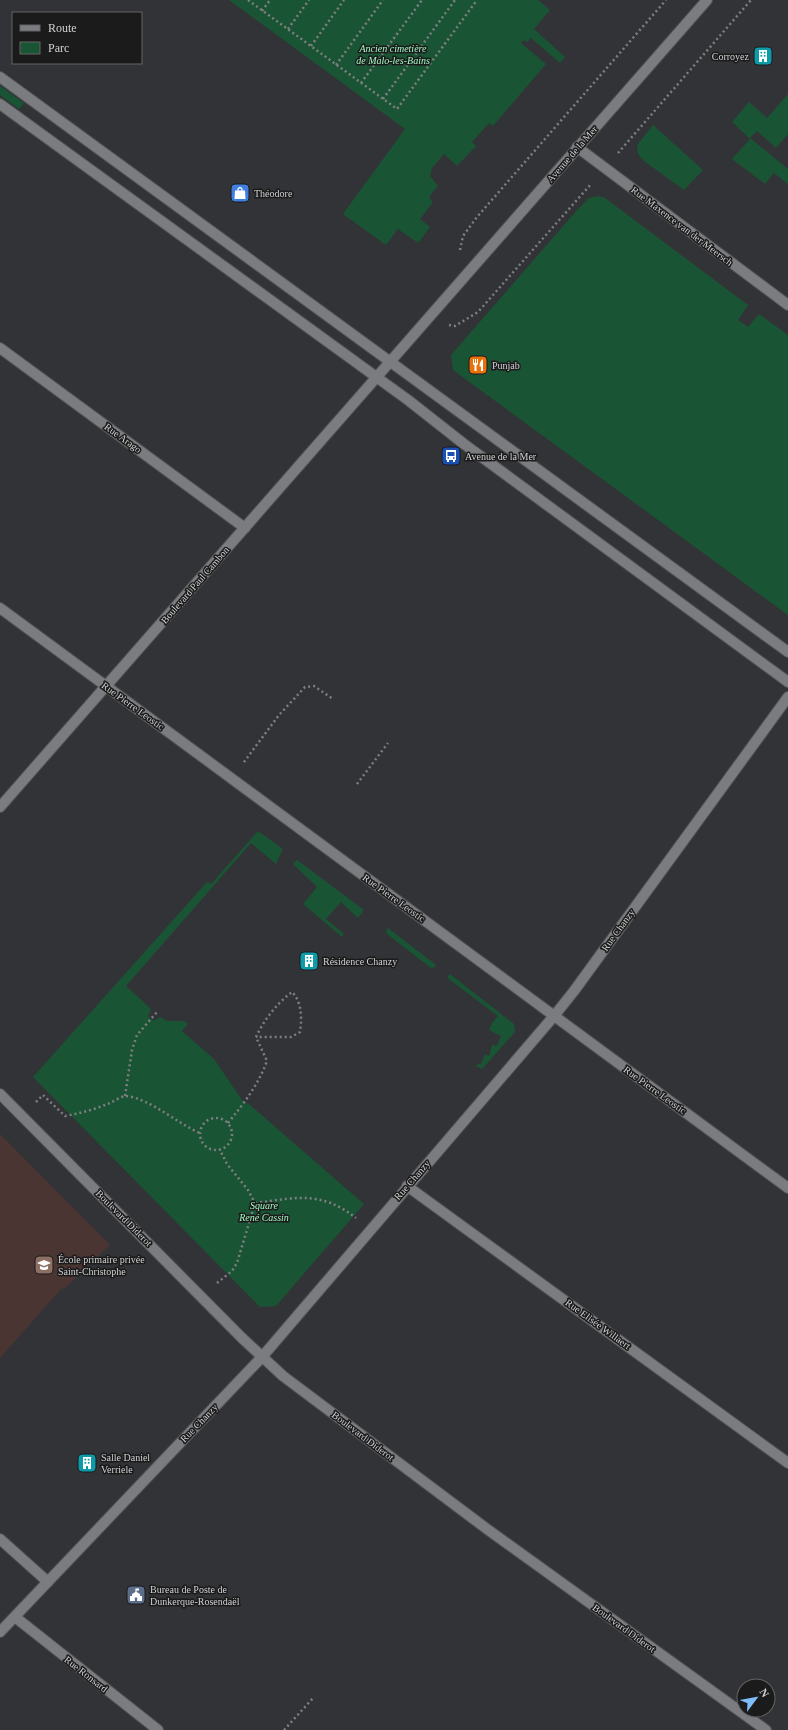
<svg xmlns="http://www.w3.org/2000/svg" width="788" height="1730" viewBox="0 0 788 1730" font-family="'Times New Roman',serif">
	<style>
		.education { fill: #4a3532 }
		.green { fill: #195534 }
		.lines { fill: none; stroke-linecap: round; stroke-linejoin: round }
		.street-casing { stroke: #515254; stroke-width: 12 }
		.secondary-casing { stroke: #515254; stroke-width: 12 }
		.path { stroke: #7f7f82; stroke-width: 2.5; stroke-dasharray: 2 3; stroke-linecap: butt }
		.street { stroke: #7b7c7f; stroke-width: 10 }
		.secondary { stroke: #7b7c7f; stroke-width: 10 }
		.labels { text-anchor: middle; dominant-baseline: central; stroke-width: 3; stroke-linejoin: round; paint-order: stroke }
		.park-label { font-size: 10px; font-style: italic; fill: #a3fac2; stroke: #1b1b1c }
		.poi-label { font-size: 10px; fill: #d1d1d3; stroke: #1b1b1c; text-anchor: start }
		.street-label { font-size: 10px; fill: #d1d1d3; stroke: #1b1b1c }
	</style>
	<rect width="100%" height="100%" fill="#323336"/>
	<path class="education" d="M 0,1134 L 110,1245 L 64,1289 L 62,1288 L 0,1358 Z"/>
	<path class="green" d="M 229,0 L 538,0 L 550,10 L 534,29 L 565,57 L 560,63 L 531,38 L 527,42 L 524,40 L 521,43 L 546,64 L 493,126 L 489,123 L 472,142 L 476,146 L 457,166 L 444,154 L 432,168 L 430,176 L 438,186 L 429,197 L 433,202 L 420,219 L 430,227 L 418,243 L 398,229 L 386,245 L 343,214 L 405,129 Z
		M 0,86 L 24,103 L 19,109 L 0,95 Z
		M 788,94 L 788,134 L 776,148 L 757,131 L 750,138 L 788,169 L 788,184 L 774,173 L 765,184 L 732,159 L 750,139 L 732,122 L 749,102 L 767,118 Z
		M 653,125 L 703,170 L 684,190 L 644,161 L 638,154 L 637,145 Z
		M 598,196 L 605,198 L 748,305 L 738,320 L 748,327 L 759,314 L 788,335 L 788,615 L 453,370 L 451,355 L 578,209 L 589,198 Z
		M 258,831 L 283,849 L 276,864 L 251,843 L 126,986 L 149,1007 L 151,1010 L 148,1016 L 154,1021 L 160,1017 L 167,1021 L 184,1021 L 188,1024 L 182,1031 L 214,1059 L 242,1100 L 250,1105 L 364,1204 L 276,1306 L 260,1307 L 33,1077 L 207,882 L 211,884 Z
		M 297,860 L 364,910 L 358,918 L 341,902 L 326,919 L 344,934 L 342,937 L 303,904 L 317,887 L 293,864 Z
		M 388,928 L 436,965 L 435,967 L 431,968 L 387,934 L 386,931 Z
		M 450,974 L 514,1024 L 515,1032 L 482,1069 L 476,1066 L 478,1064 L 481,1064 L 485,1054 L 489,1056 L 492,1045 L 497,1046 L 501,1036 L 489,1030 L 492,1023 L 498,1016 L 450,980 L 447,977 Z"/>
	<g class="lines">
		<g class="street-casing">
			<path id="street" d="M 577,147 L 788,305
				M 0,348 L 245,528
				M 0,608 L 788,1188
				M 0,1094 L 242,1338 L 283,1376 L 487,1529 L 766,1730
				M 407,1186 L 788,1463
				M 0,1539 L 48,1582
				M 15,1617 L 158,1730
				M 0,1632 L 262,1357 L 554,1016 L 574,991 L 788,697"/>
		</g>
		<g class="secondary-casing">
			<path id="secondary" d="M 0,77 L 788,652
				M 0,104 L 408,400 L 464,444 L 788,682
				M 0,807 L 707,0"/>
		</g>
		<path class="path" d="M 248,0 L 397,109 L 477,0
			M 262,11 L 270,0
			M 288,29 L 309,0
			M 311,46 L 344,0
			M 336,65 L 383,0
			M 361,83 L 422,0
			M 383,99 L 455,0
			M 618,153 L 751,0
			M 460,250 L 463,236 L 477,217 L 666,0
			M 449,325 L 455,326 L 478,312 L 591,184
			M 244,762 L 279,715 L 305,687 L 314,686 L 333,699
			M 357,784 L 388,743
			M 125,1096 L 132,1050 L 137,1035 L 157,1012
			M 36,1102 L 43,1095 L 65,1116 C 81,1113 97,1109 112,1102 C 116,1100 122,1096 126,1096 C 149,1098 178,1124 200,1133
			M200 1134a16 16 0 1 1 32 0a16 16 0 1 1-32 0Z
			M 228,1123 C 245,1102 258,1085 267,1061 L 256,1037 C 264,1020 277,1003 292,992 C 302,1002 302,1018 300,1032 L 291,1037 L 256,1037
			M 255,1203 C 296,1198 320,1190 356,1218
			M 217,1283 L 232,1271 L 237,1263 L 255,1203 L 248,1190 L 227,1164 L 220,1150
			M 284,1730 L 314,1697"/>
		<use href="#street" class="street"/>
		<use href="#secondary" class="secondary"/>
	</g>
	<defs>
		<g id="building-square" transform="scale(1)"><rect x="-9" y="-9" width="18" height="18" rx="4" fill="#0f9aa8" stroke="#1b1b1c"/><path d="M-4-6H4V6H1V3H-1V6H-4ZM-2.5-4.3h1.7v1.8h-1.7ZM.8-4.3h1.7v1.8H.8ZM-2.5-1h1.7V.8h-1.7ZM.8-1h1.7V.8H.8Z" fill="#fff"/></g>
		<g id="shop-square" transform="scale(1)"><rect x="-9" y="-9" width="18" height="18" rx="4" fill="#3f7fe0" stroke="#1b1b1c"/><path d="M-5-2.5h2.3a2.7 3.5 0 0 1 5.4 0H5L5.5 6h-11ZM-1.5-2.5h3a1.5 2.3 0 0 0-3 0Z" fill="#fff"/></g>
		<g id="restaurant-square" transform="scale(1)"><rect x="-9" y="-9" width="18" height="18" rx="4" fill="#e8710a" stroke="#1b1b1c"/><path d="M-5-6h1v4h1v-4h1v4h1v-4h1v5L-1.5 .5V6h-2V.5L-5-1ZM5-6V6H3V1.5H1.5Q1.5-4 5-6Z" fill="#fff"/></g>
		<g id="bus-square" transform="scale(1)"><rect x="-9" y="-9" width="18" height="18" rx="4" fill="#1a4fb4" stroke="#1b1b1c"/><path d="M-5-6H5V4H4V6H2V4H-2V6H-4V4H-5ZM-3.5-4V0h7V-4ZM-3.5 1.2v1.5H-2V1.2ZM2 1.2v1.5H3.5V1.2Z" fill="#fff"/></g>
		<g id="school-square" transform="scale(1)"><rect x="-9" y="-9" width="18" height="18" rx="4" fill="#8d6e63" stroke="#1b1b1c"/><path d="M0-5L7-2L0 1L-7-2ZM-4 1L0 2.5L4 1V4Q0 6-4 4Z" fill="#fff"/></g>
		<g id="civic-square" transform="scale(1)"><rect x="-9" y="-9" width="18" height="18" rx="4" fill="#5c6f8a" stroke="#1b1b1c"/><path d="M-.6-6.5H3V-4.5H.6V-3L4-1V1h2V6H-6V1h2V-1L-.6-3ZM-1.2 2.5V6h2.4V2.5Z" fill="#fff"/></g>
	</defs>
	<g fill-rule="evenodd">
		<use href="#building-square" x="763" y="56"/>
		<use href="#shop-square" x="240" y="193"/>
		<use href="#restaurant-square" x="478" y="365"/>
		<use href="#bus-square" x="451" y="456"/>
		<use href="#building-square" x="309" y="961"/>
		<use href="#school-square" x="44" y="1265"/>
		<use href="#building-square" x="87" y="1463"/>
		<use href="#civic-square" x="136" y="1595"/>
	</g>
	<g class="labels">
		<g class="park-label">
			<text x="393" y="48">Ancien cimetière<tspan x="393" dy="12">de Malo-les-Bains</tspan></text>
			<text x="264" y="1205">Square<tspan x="264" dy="12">René Cassin</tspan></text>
		</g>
		<g class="poi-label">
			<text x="749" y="56" text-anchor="end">Corroyez</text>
			<text x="254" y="193">Théodore</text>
			<text x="492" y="365">Punjab</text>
			<text x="465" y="456">Avenue de la Mer</text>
			<text x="323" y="961">Résidence Chanzy</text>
			<text x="58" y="1259">École primaire privée<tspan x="58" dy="12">Saint-Christophe</tspan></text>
			<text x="101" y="1457">Salle Daniel<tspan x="101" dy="12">Verriele</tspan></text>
			<text x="150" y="1589">Bureau de Poste de<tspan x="150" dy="12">Dunkerque-Rosendaël</tspan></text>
		</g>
		<g class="street-label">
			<text transform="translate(572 154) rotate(-49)">Avenue de la Mer</text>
			<text transform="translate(682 226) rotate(37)">Rue Maxence van der Meersch</text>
			<text transform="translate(123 438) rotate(36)">Rue Arago</text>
			<text transform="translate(195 585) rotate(-49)">Boulevard Paul Cambon</text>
			<text transform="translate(133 706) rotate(36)">Rue Pierre Leostic</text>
			<text transform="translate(394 898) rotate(36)">Rue Pierre Leostic</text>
			<text transform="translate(618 930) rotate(-54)">Rue Chanzy</text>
			<text transform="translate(655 1090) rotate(36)">Rue Pierre Leostic</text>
			<text transform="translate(412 1180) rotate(-49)">Rue Chanzy</text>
			<text transform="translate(124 1218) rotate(45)">Boulevard Diderot</text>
			<text transform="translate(598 1324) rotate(36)">Rue Elisée Willaert</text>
			<text transform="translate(199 1423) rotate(-46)">Rue Chanzy</text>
			<text transform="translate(363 1436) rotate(37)">Boulevard Diderot</text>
			<text transform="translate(624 1628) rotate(36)">Boulevard Diderot</text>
			<text transform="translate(86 1674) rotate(38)">Rue Ronsard</text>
		</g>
	</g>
	<rect x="12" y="12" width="130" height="52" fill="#1b1b1c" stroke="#646465"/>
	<rect x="20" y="25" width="20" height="6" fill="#7b7c7f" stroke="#646465"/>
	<text x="48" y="32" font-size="12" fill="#d1d1d3">Route</text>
	<rect x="20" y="42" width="20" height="12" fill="#195534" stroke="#646465"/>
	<text x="48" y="52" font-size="12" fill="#d1d1d3">Parc</text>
	<g transform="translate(756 1698) rotate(58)"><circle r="19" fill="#1b1b1c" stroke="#646465"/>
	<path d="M0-3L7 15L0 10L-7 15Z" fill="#7ebdf9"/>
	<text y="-6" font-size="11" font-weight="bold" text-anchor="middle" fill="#d1d1d3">N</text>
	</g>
</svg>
